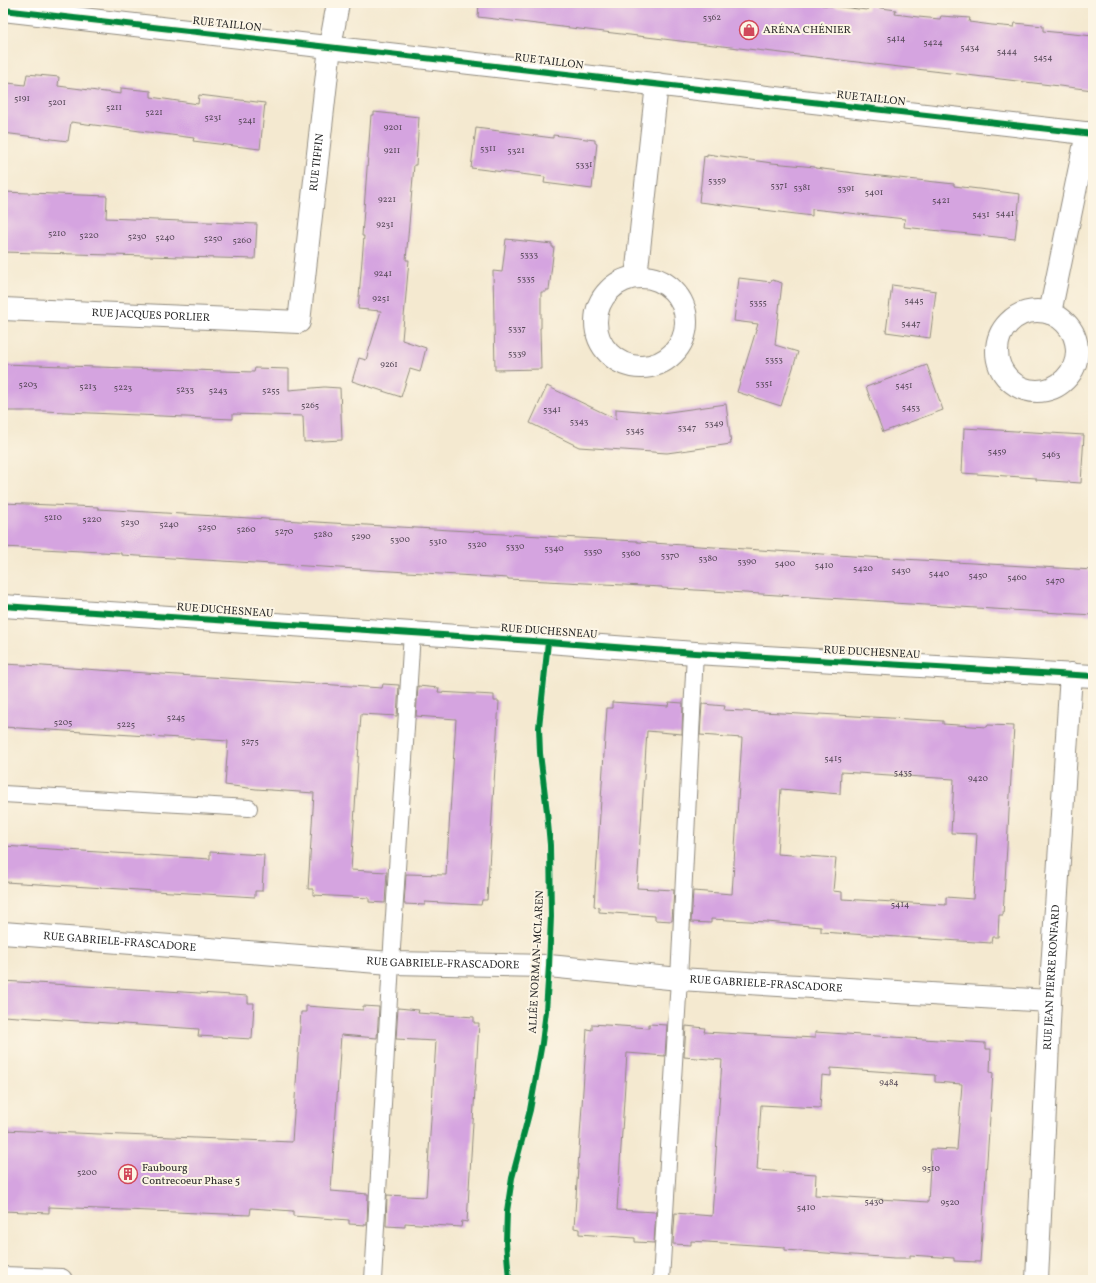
<svg xmlns="http://www.w3.org/2000/svg" width="1096" height="1283" viewBox="0 0 1096 1283" font-family="Vollkorn,serif">
	<style>
		.building { fill: #d5a4e0; fill-rule: evenodd }
		.lines { fill: none; stroke-linecap: round; stroke-linejoin: round }
		.service-casing { stroke: #908a7e; stroke-width: 18 }
		.minor-casing { stroke: #908a7e; stroke-width: 24 }
		.service { stroke: #fff; stroke-width: 16 }
		.minor { stroke: #fff; stroke-width: 22 }
		.cycleway-casing { stroke: #fcf5e5; stroke-width: 8 }
		.cycleway { stroke: #00873e; stroke-width: 6 }
		.labels { text-anchor: middle; dominant-baseline: central; stroke-width: 4; stroke-linejoin: round; paint-order: stroke }
		.number-label { font-size: 9px; fill: #564958 }
		.street-label { font-size: 11px; fill: #2b2b2b; stroke: #fcf5e5 }
		.poi-label { font-size: 11px; fill: #2b2b2b; stroke: #fcf5e5; text-anchor: start }
	</style>
	<rect width="100%" height="100%" fill="#fcf5e5"/>
	<filter id="ink" filterUnits="userSpaceOnUse"><feTurbulence type="fractalNoise" baseFrequency=".025" numOctaves="2"/><feDisplacementMap in="SourceGraphic" scale="8" xChannelSelector="R" yChannelSelector="G"/><feConvolveMatrix kernelMatrix="1 2 1 2 8 2 1 2 1" color-interpolation-filters="sRGB"/></filter>
	<filter id="wash" filterUnits="userSpaceOnUse"><feTurbulence type="fractalNoise" baseFrequency=".012" numOctaves="4" result="noise"/><feDisplacementMap in="SourceGraphic" scale="16" xChannelSelector="R" yChannelSelector="G"/><feGaussianBlur stdDeviation="0.9" result="paint"/><feColorMatrix in="noise" values="0 0 0 0 0 0 0 0 0 0 0 0 0 0 0 0 0 1.4 0 .05"/><feComposite in="paint" operator="in"/></filter>
	<g filter="url(#wash)">
		<rect width="100%" height="100%" fill="#f4e9d0"/>
		<g id="blocks">
			<path class="building" d="M 479,3 L 822,3 L 822,5 L 867,10 L 868,6 L 896,10 L 895,14 L 918,17 L 940,19 L 941,16 L 970,18 L 969,22 L 992,25 L 1014,27 L 1015,23 L 1043,26 L 1043,31 L 1093,36 L 1093,90 L 478,17 Z
				M 27,74 L 59,77 L 58,86 L 121,94 L 121,88 L 151,91 L 151,97 L 198,104 L 199,95 L 265,103 L 260,149 L 193,141 L 194,138 L 71,122 L 68,141 L 3,133 L 8,83 L 25,85 Z
				M 374,112 L 419,117 L 416,165 L 414,165 L 406,260 L 409,260 L 402,340 L 426,348 L 420,372 L 410,369 L 401,397 L 352,381 L 359,358 L 366,360 L 381,311 L 358,309 L 364,236 L 362,236 L 371,115 L 374,115 Z
				M 476,128 L 553,138 L 553,135 L 595,140 L 595,143 L 597,143 L 592,189 L 544,183 L 545,177 L 471,168 Z
				M 707,154 L 772,163 L 815,167 L 815,168 L 862,174 L 954,184 L 954,186 L 1020,194 L 1015,239 L 904,227 L 905,219 L 812,209 L 812,216 L 699,202 L 704,156 L 707,157 Z
				M 3,192 L 107,196 L 106,218 L 257,224 L 255,259 L 3,252 Z
				M 506,239 L 552,244 L 552,247 L 554,247 L 549,290 L 546,290 L 546,292 L 541,292 L 541,328 L 540,328 L 541,369 L 495,370 L 493,271 L 502,272 Z
				M 739,278 L 771,282 L 772,280 L 782,283 L 775,345 L 798,352 L 781,406 L 737,392 L 758,324 L 734,321 Z
				M 892,285 L 936,291 L 930,338 L 886,332 Z
				M 3,364 L 254,372 L 255,368 L 289,369 L 289,390 L 324,387 L 340,388 L 342,440 L 304,442 L 303,416 L 233,414 L 233,419 L 43,411 L 3,411 Z
				M 927,365 L 943,410 L 883,432 L 866,387 Z
				M 547,386 L 616,419 L 616,409 L 662,413 L 726,404 L 731,444 L 667,453 L 579,447 L 530,423 Z
				M 964,428 L 1084,435 L 1081,483 L 1036,480 L 1036,478 L 962,473 Z
				M 3,503 L 98,507 L 98,509 L 484,532 L 484,533 L 637,541 L 637,542 L 868,557 L 1093,570 L 1093,615 L 893,603 L 893,602 L 662,588 L 662,587 L 508,579 L 508,578 L 121,555 L 121,553 L 3,547 Z
				M 3,664 L 43,666 L 99,670 L 382,688 L 383,684 L 399,685 L 397,716 L 361,714 L 351,870 L 387,872 L 385,903 L 369,902 L 369,898 L 313,895 L 313,889 L 308,889 L 314,793 L 256,789 L 225,785 L 228,741 L 3,727 Z
				M 418,686 L 439,688 L 438,692 L 494,695 L 494,701 L 499,701 L 487,900 L 482,900 L 481,905 L 425,902 L 425,905 L 404,904 L 406,874 L 446,875 L 456,719 L 416,716 Z
				M 612,702 L 668,706 L 669,702 L 683,703 L 682,734 L 647,731 L 637,888 L 674,890 L 672,921 L 655,920 L 655,916 L 599,912 L 599,907 L 594,906 L 607,708 L 612,708 Z
				M 702,704 L 725,706 L 724,710 L 819,715 L 819,714 L 943,721 L 943,724 L 987,727 L 988,725 L 1014,726 L 1003,915 L 999,915 L 998,937 L 992,937 L 991,943 L 821,932 L 821,927 L 767,922 L 711,919 L 711,923 L 691,922 L 693,891 L 732,894 L 742,738 L 700,735 ZM 841,772 L 954,779 L 951,833 L 977,834 L 973,899 L 946,897 L 946,905 L 842,899 L 842,892 L 833,891 L 836,858 L 777,854 L 781,789 L 840,794 Z
				M 3,846 L 210,859 L 210,852 L 264,855 L 262,891 L 255,891 L 255,897 L 5,882 L 5,875 L 3,875 Z
				M 3,981 L 248,996 L 248,1003 L 254,1003 L 252,1039 L 198,1036 L 199,1029 L 3,1016 Z
				M 306,1006 L 363,1010 L 363,1006 L 379,1007 L 377,1038 L 341,1035 L 331,1191 L 368,1194 L 367,1225 L 349,1224 L 349,1220 L 293,1216 L 293,1211 L 251,1208 L 250,1215 L 49,1207 L 49,1213 L 3,1211 L 3,1130 L 292,1142 L 301,1012 L 306,1012 Z
				M 398,1008 L 419,1010 L 418,1013 L 474,1017 L 474,1023 L 479,1023 L 467,1222 L 462,1221 L 461,1227 L 405,1223 L 405,1227 L 386,1226 L 387,1195 L 426,1197 L 436,1041 L 396,1039 Z
				M 592,1024 L 649,1028 L 649,1024 L 667,1025 L 665,1056 L 627,1053 L 617,1210 L 656,1212 L 654,1243 L 635,1242 L 635,1238 L 579,1234 L 579,1229 L 574,1228 L 587,1029 L 592,1030 Z
				M 686,1026 L 705,1028 L 704,1032 L 815,1038 L 815,1032 L 985,1043 L 985,1049 L 991,1049 L 990,1072 L 993,1073 L 980,1262 L 954,1261 L 954,1258 L 910,1255 L 910,1258 L 894,1258 L 785,1250 L 785,1247 L 691,1241 L 691,1245 L 673,1244 L 675,1213 L 712,1216 L 722,1060 L 684,1057 ZM 831,1068 L 935,1075 L 935,1082 L 962,1084 L 957,1150 L 931,1149 L 928,1202 L 815,1195 L 816,1174 L 757,1170 L 761,1105 L 820,1108 L 822,1075 L 831,1076 Z"/>
		</g>
	</g>
	<g filter="url(#ink)">
		<use href="#blocks" fill-opacity="0" stroke="#908a7e" stroke-width="1"/>
		<g class="lines">
			<g class="service-casing">
				<path id="service" d="M 3,794 L 249,808
					M 373,1280 L 391,963 L 412,633
					M 661,1280 L 679,979 L 695,653"/>
			</g>
			<g class="minor-casing">
				<g id="minor">
					<path d="M 3,10 L 1093,134"/>
					<path d="M 636,277 L 657,84"/>
					<circle cx="641" cy="322" r="45"/>
					<path id="s1" d="M 3,309 L 299,322 L 330,47 L 338,3"/>
					<circle cx="1037" cy="351" r="40"/>
					<path d="M 1050,313 L 1087,133"/>
					<path d="M 3,606 L 548,642 L 695,653 L 1093,676"/>
					<path id="s2" d="M 3,933 L 391,963 L 549,966 L 679,979 L 1050,1001"/>
					<path d="M 3,1278 L 61,1280"/>
					<path id="s3" d="M 1037,1280 L 1050,1001 L 1071,674"/>
				</g>
			</g>
			<use href="#service" class="service"/>
			<use href="#minor" class="minor"/>
			<g class="cycleway-casing">
				<path id="cycleway" d="M 3,10 L 1093,134
					M 3,606 L 548,642 L 695,653 L 1093,676
					M 509,1280 L 506,1242 L 507,1211 L 512,1178 L 530,1110 L 542,1043 L 546,1011 L 549,966 L 551,917 L 550,845 L 547,812 L 540,753 L 539,727 L 548,642"/>
			</g>
			<use href="#cycleway" class="cycleway"/>
		</g>
	</g>
	<defs>
		<g id="shop-ring" transform="scale(1)"><circle r="9.5" fill="#fcf5e5" stroke="#d1495b" stroke-width="1.5"/><path d="M-5-2.5h2.3a2.7 3.5 0 0 1 5.4 0H5L5.5 6h-11ZM-1.5-2.5h3a1.5 2.3 0 0 0-3 0Z" fill="#d1495b"/></g>
		<g id="building-ring" transform="scale(1)"><circle r="9.5" fill="#fcf5e5" stroke="#d1495b" stroke-width="1.5"/><path d="M-4-6H4V6H1V3H-1V6H-4ZM-2.5-4.3h1.7v1.8h-1.7ZM.8-4.3h1.7v1.8H.8ZM-2.5-1h1.7V.8h-1.7ZM.8-1h1.7V.8H.8Z" fill="#d1495b"/></g>
	</defs>
	<g fill-rule="evenodd">
		<use href="#shop-ring" x="749" y="30"/>
		<use href="#building-ring" x="128" y="1174"/>
	</g>
	<g class="labels">
		<g class="number-label">
			<text x="712" y="17">5362</text>
			<text x="896" y="38">5414</text>
			<text x="933" y="42">5424</text>
			<text x="970" y="47">5434</text>
			<text x="1007" y="51">5444</text>
			<text x="1043" y="57">5454</text>
			<text x="22" y="98">5191</text>
			<text x="57" y="102">5201</text>
			<text x="114" y="107">5211</text>
			<text x="154" y="112">5221</text>
			<text x="213" y="117">5231</text>
			<text x="247" y="120">5241</text>
			<text x="393" y="127">9201</text>
			<text x="488" y="148">5311</text>
			<text x="392" y="150">9211</text>
			<text x="516" y="150">5321</text>
			<text x="584" y="164">5331</text>
			<text x="717" y="180">5359</text>
			<text x="779" y="185">5371</text>
			<text x="802" y="187">5381</text>
			<text x="846" y="188">5391</text>
			<text x="874" y="192">5401</text>
			<text x="387" y="199">9221</text>
			<text x="941" y="200">5421</text>
			<text x="1005" y="213">5441</text>
			<text x="981" y="214">5431</text>
			<text x="385" y="224">9231</text>
			<text x="57" y="233">5210</text>
			<text x="89" y="235">5220</text>
			<text x="137" y="236">5230</text>
			<text x="165" y="237">5240</text>
			<text x="213" y="238">5250</text>
			<text x="242" y="240">5260</text>
			<text x="529" y="254">5333</text>
			<text x="383" y="273">9241</text>
			<text x="526" y="278">5335</text>
			<text x="381" y="298">9251</text>
			<text x="914" y="300">5445</text>
			<text x="758" y="302">5355</text>
			<text x="911" y="323">5447</text>
			<text x="517" y="328">5337</text>
			<text x="517" y="353">5339</text>
			<text x="774" y="359">5353</text>
			<text x="389" y="364">9261</text>
			<text x="764" y="383">5351</text>
			<text x="28" y="384">5203</text>
			<text x="904" y="385">5451</text>
			<text x="88" y="386">5213</text>
			<text x="123" y="387">5223</text>
			<text x="185" y="389">5233</text>
			<text x="218" y="390">5243</text>
			<text x="271" y="390">5255</text>
			<text x="310" y="405">5265</text>
			<text x="911" y="407">5453</text>
			<text x="552" y="409">5341</text>
			<text x="579" y="421">5343</text>
			<text x="714" y="423">5349</text>
			<text x="687" y="427">5347</text>
			<text x="635" y="430">5345</text>
			<text x="997" y="451">5459</text>
			<text x="1051" y="454">5463</text>
			<text x="53" y="517">5210</text>
			<text x="92" y="519">5220</text>
			<text x="130" y="522">5230</text>
			<text x="169" y="524">5240</text>
			<text x="207" y="527">5250</text>
			<text x="246" y="529">5260</text>
			<text x="284" y="531">5270</text>
			<text x="323" y="534">5280</text>
			<text x="361" y="536">5290</text>
			<text x="400" y="539">5300</text>
			<text x="438" y="541">5310</text>
			<text x="477" y="544">5320</text>
			<text x="515" y="546">5330</text>
			<text x="554" y="548">5340</text>
			<text x="593" y="551">5350</text>
			<text x="631" y="553">5360</text>
			<text x="670" y="555">5370</text>
			<text x="708" y="558">5380</text>
			<text x="747" y="561">5390</text>
			<text x="785" y="563">5400</text>
			<text x="824" y="565">5410</text>
			<text x="863" y="568">5420</text>
			<text x="901" y="570">5430</text>
			<text x="939" y="573">5440</text>
			<text x="978" y="575">5450</text>
			<text x="1017" y="577">5460</text>
			<text x="1055" y="580">5470</text>
			<text x="176" y="717">5245</text>
			<text x="63" y="722">5205</text>
			<text x="126" y="724">5225</text>
			<text x="250" y="741">5275</text>
			<text x="833" y="758">5415</text>
			<text x="903" y="772">5435</text>
			<text x="978" y="778">9420</text>
			<text x="900" y="904">5414</text>
			<text x="889" y="1082">9484</text>
			<text x="931" y="1168">9510</text>
			<text x="87" y="1172">5200</text>
			<text x="874" y="1201">5430</text>
			<text x="950" y="1202">9520</text>
			<text x="806" y="1207">5410</text>
		</g>
		<g class="street-label">
			<text transform="translate(227 25) rotate(6)">RUE TAILLON</text>
			<text transform="translate(549 62) rotate(7)">RUE TAILLON</text>
			<text transform="translate(871 99) rotate(6)">RUE TAILLON</text>
			<text stroke="none"><textPath href="#s1" startOffset="457">RUE TIFFIN</textPath></text>
			<text stroke="none"><textPath href="#s1" startOffset="148">RUE JACQUES PORLIER</textPath></text>
			<text transform="translate(225 611) rotate(4)">RUE DUCHESNEAU</text>
			<text transform="translate(549 632) rotate(4)">RUE DUCHESNEAU</text>
			<text transform="translate(872 653) rotate(3)">RUE DUCHESNEAU</text>
			<text stroke="none"><textPath href="#s2" startOffset="117">RUE GABRIELE-FRASCADORE</textPath></text>
			<text transform="translate(537 962) rotate(-87)">ALLÉE NORMAN-MCLAREN</text>
			<text stroke="none"><textPath href="#s2" startOffset="441">RUE GABRIELE-FRASCADORE</textPath></text>
			<text stroke="none"><textPath href="#s3" startOffset="303">RUE JEAN PIERRE RONFARD</textPath></text>
			<text stroke="none"><textPath href="#s2" startOffset="765">RUE GABRIELE-FRASCADORE</textPath></text>
		</g>
		<g class="poi-label">
			<text x="763" y="30">ARÉNA CHÉNIER</text>
			<text x="142" y="1168">Faubourg<tspan x="142" dy="13">Contrecoeur Phase 5</tspan></text>
		</g>
	</g>
	<rect width="1096" height="1283" fill="none" stroke="#fcf5e5" stroke-width="16"/>
</svg>
